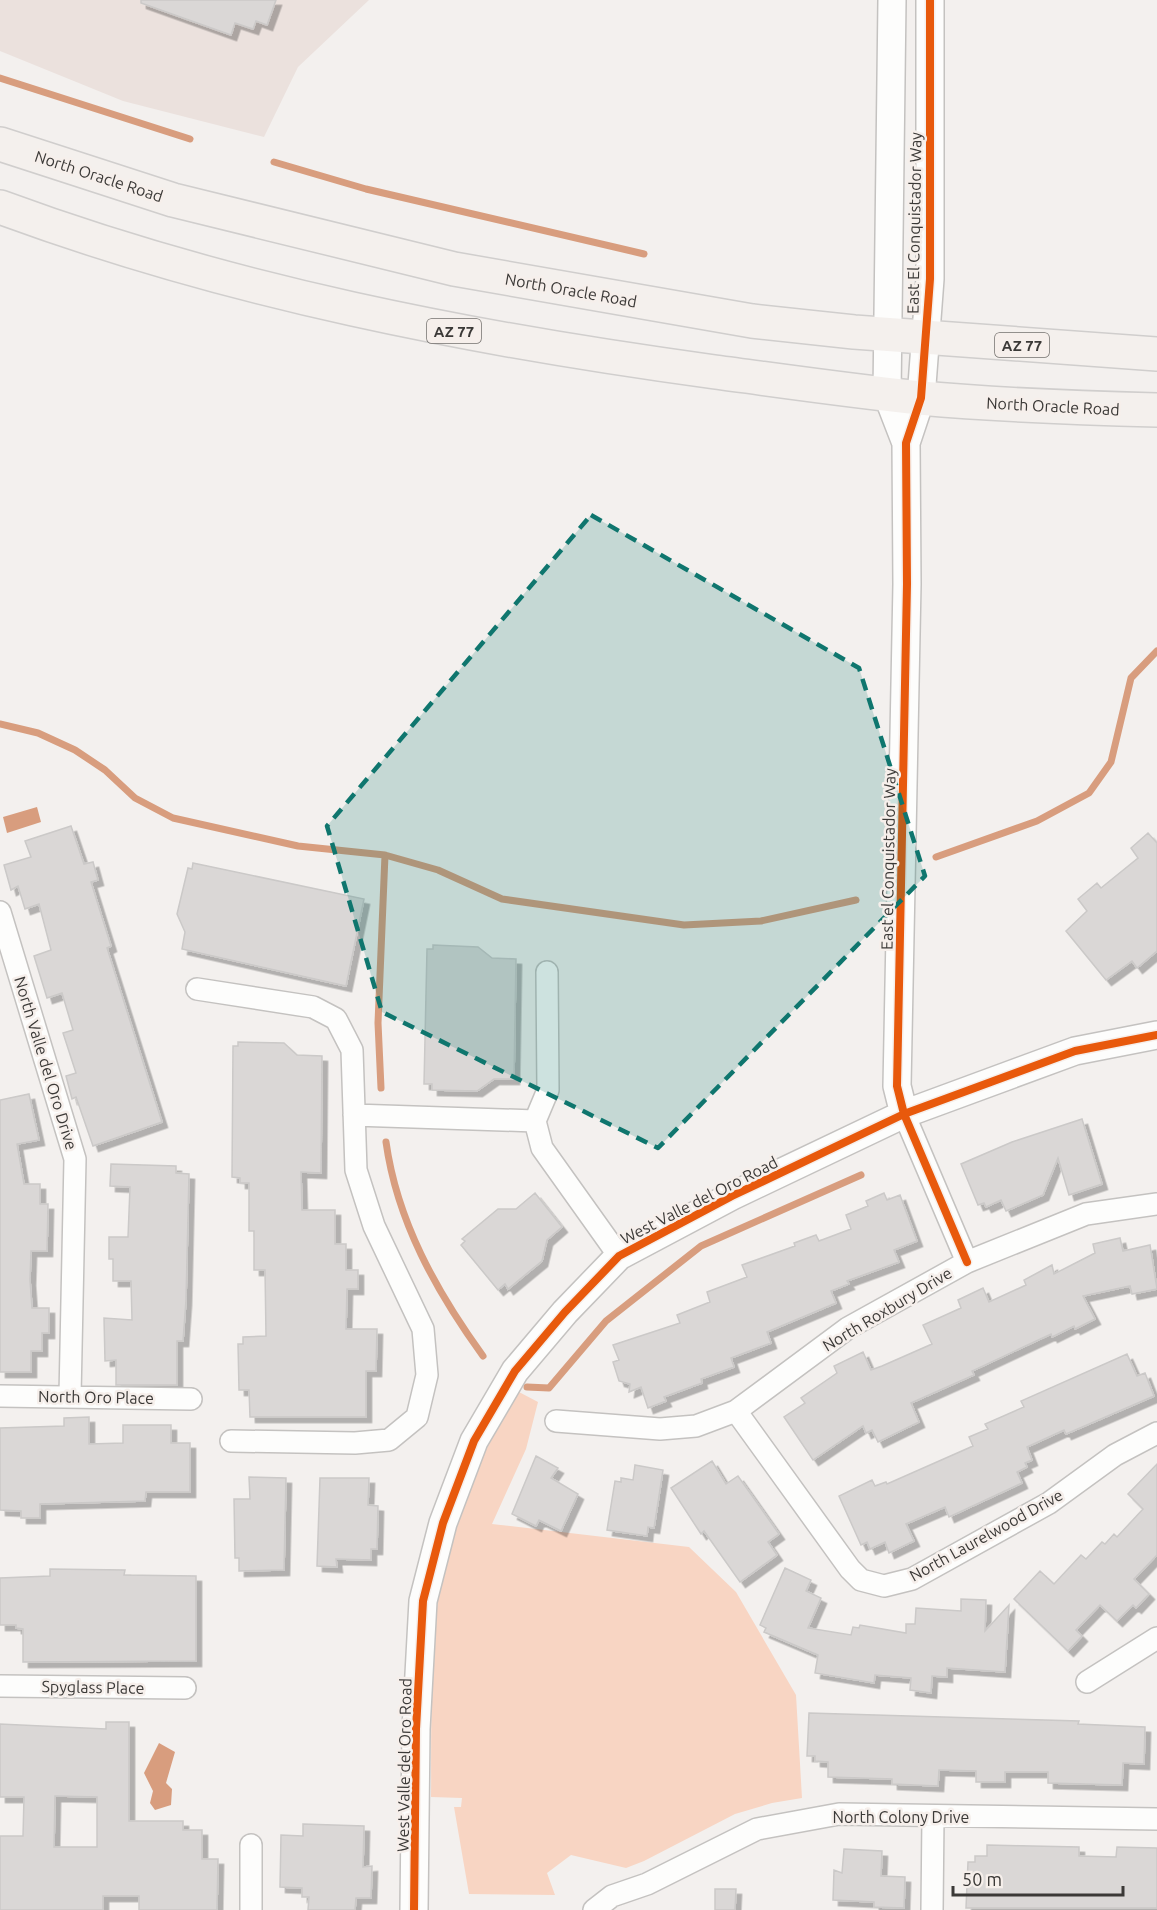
<svg xmlns="http://www.w3.org/2000/svg" width="1157" height="1910" viewBox="0 0 1157 1910" font-family="Ubuntu,sans-serif">
	<style>
		.built { fill: #ebe1dd }
		.green { fill: #f8d5c3 }
		.water { fill: #d89d7e }
		.lines { fill: none; stroke-linecap: round; stroke-linejoin: round }
		.stream { stroke: #d89d7e; stroke-width: 7 }
		.building { fill: #dad7d6; stroke: #cbc9c8; stroke-width: 1.5; fill-rule: evenodd; filter: url(#shadow) }
		.minor-casing { stroke: #c4c2c0; stroke-width: 24 }
		.tertiary-casing { stroke: #c4c2c0; stroke-width: 30 }
		.trunk-casing { stroke: #d0cecd; stroke-width: 36 }
		.minor { stroke: #fdfdfc; stroke-width: 21 }
		.tertiary { stroke: #fdfdfc; stroke-width: 27 }
		.trunk { stroke: #f4f0ed; stroke-width: 33 }
		.cycleway-casing { stroke: #f6efeb; stroke-width: 11 }
		.cycleway { stroke: #e8590c; stroke-width: 8 }
		.marked { fill: #0f766e; fill-opacity: 0.2; stroke: #0f766e; stroke-width: 4.5; stroke-dasharray: 12 8; stroke-linejoin: round }
		.labels { text-anchor: middle; dominant-baseline: central; stroke-width: 5; stroke-linejoin: round; paint-order: stroke }
		.shield { fill: #f6efeb; stroke: #73706d; stroke-width: 1.5 }
		.shield-label { font-size: 15px; font-weight: bold; fill: #3b3937 }
		.street-label { font-size: 16px; fill: #3b3937; stroke: #f6efeb }
	</style>
	<defs>
		<filter id="shadow"><feDropShadow dx="5.5" dy="5.5" stdDeviation="0" flood-color="#0004"/></filter>
	</defs>
	<rect width="100%" height="100%" fill="#f3f0ee"/>
	<path class="built" d="M 0,0 L 369,0 L 298,67 L 264,137 L 123,101 L 0,51 Z"/>
	<path class="green" d="M 519,1392 L 538,1402 L 526,1449 L 492,1524 L 689,1547 L 736,1592 L 796,1695 L 802,1798 L 772,1803 L 735,1814 L 644,1861 L 626,1868 L 571,1855 L 547,1873 L 555,1895 L 469,1894 L 454,1807 L 461,1807 L 462,1798 L 431,1797 C 432,1708 428,1618 451,1532 C 464,1483 493,1434 519,1392 Z"/>
	<path class="water" d="M 37,807 L 41,822 L 7,833 L 3,817 Z
		M 159,1743 L 175,1752 L 166,1783 L 172,1789 L 171,1805 L 155,1810 L 150,1803 L 153,1791 L 144,1773 Z"/>
	<g class="lines">
		<path class="stream" d="M 0,78 L 190,139
			M 274,162 L 366,189 L 644,254
			M 0,724 L 38,733 L 75,750 L 105,770 L 135,798 L 173,818 L 298,846 L 385,855 L 438,870 L 502,899 L 684,925 L 761,921 L 856,900
			M 936,857 L 1037,821 L 1089,793 L 1111,762 L 1131,678 L 1157,651
			M 381,1088 L 378,1023 L 385,855
			M 386,1142 C 397,1221 436,1291 483,1356
			M 527,1387 L 549,1388 L 606,1321 L 701,1246 L 861,1175"/>
	</g>
	<path class="building" d="M 141,0 L 276,0 L 267,25 L 256,21 L 253,29 L 235,23 L 231,35 L 141,3 Z
		M 71,826 L 84,864 L 93,862 L 98,880 L 91,882 L 111,946 L 107,948 L 162,1122 L 93,1146 L 76,1097 L 72,1099 L 66,1076 L 76,1073 L 63,1033 L 73,1030 L 62,993 L 47,998 L 34,956 L 51,950 L 39,904 L 25,909 L 18,886 L 11,890 L 4,865 L 31,857 L 25,841 Z
		M 1148,833 L 1157,843 L 1157,951 L 1137,968 L 1132,961 L 1106,980 L 1066,931 L 1087,911 L 1078,899 L 1097,883 L 1101,888 L 1138,858 L 1131,848 Z
		M 193,863 L 364,899 L 346,986 L 182,949 L 185,932 L 177,914 L 188,868 L 192,869 Z
		M 433,945 L 478,947 L 492,958 L 516,959 L 514,1079 L 494,1079 L 477,1091 L 432,1090 L 432,1084 L 424,1084 L 427,949 L 433,949 Z
		M 238,1042 L 284,1043 L 297,1055 L 322,1056 L 321,1173 L 301,1172 L 302,1210 L 335,1210 L 335,1244 L 346,1244 L 346,1270 L 358,1270 L 358,1289 L 347,1289 L 346,1329 L 377,1329 L 376,1371 L 366,1371 L 366,1417 L 250,1417 L 249,1390 L 239,1390 L 238,1344 L 243,1344 L 243,1337 L 266,1336 L 265,1270 L 254,1270 L 254,1231 L 249,1231 L 249,1183 L 240,1183 L 240,1178 L 232,1177 L 233,1046 L 238,1046 Z
		M 29,1094 L 39,1140 L 17,1144 L 24,1184 L 40,1184 L 40,1204 L 48,1204 L 47,1251 L 31,1251 L 30,1280 L 32,1308 L 49,1308 L 49,1333 L 42,1333 L 42,1351 L 31,1351 L 31,1372 L 0,1372 L 0,1100 Z
		M 1082,1119 L 1102,1184 L 1069,1195 L 1058,1158 L 1043,1195 L 1006,1211 L 1001,1200 L 986,1207 L 984,1203 L 978,1205 L 961,1164 L 1012,1142 Z
		M 111,1164 L 176,1166 L 176,1173 L 189,1174 L 186,1300 L 183,1341 L 177,1341 L 177,1385 L 116,1385 L 116,1360 L 105,1361 L 104,1318 L 132,1320 L 131,1281 L 113,1281 L 113,1259 L 109,1259 L 109,1237 L 128,1237 L 130,1187 L 110,1186 Z
		M 535,1193 L 562,1227 L 547,1240 L 542,1261 L 508,1289 L 505,1284 L 498,1290 L 461,1245 L 465,1241 L 462,1239 L 498,1209 L 516,1209 Z
		M 884,1193 L 887,1200 L 900,1195 L 917,1241 L 894,1250 L 899,1262 L 847,1281 L 849,1284 L 831,1291 L 836,1303 L 767,1332 L 771,1343 L 731,1358 L 734,1367 L 701,1379 L 702,1383 L 664,1397 L 666,1401 L 648,1408 L 641,1387 L 629,1392 L 630,1384 L 619,1381 L 613,1362 L 619,1360 L 613,1345 L 680,1323 L 677,1315 L 710,1302 L 707,1292 L 747,1277 L 742,1265 L 795,1246 L 794,1243 L 816,1235 L 819,1241 L 851,1229 L 846,1215 L 868,1206 L 866,1201 Z
		M 1120,1238 L 1123,1251 L 1150,1245 L 1157,1289 L 1132,1294 L 1130,1286 L 1083,1296 L 1095,1319 L 1075,1329 L 1074,1326 L 1052,1337 L 1051,1334 L 972,1371 L 974,1375 L 911,1403 L 919,1422 L 878,1442 L 872,1430 L 866,1433 L 863,1426 L 813,1460 L 784,1417 L 805,1403 L 801,1398 L 837,1373 L 834,1366 L 863,1352 L 871,1370 L 882,1366 L 932,1344 L 923,1325 L 961,1308 L 958,1300 L 983,1288 L 989,1302 L 1026,1285 L 1024,1280 L 1052,1265 L 1054,1274 L 1095,1253 L 1093,1244 Z
		M 1127,1354 L 1137,1376 L 1145,1373 L 1154,1396 L 1066,1434 L 1064,1430 L 1027,1447 L 1032,1460 L 1025,1463 L 1027,1467 L 1017,1472 L 1022,1483 L 949,1517 L 945,1507 L 906,1524 L 914,1541 L 889,1553 L 885,1542 L 870,1549 L 867,1542 L 861,1545 L 839,1496 L 872,1480 L 875,1486 L 886,1482 L 887,1484 L 973,1446 L 969,1437 L 988,1429 L 985,1424 L 1024,1407 L 1021,1401 Z
		M 89,1417 L 89,1444 L 123,1443 L 123,1425 L 171,1425 L 171,1443 L 190,1443 L 190,1492 L 146,1492 L 145,1501 L 40,1504 L 40,1518 L 21,1518 L 21,1511 L 0,1510 L 0,1428 L 64,1426 L 64,1418 Z
		M 536,1456 L 558,1468 L 551,1478 L 578,1494 L 561,1531 L 539,1520 L 536,1526 L 512,1514 Z
		M 712,1461 L 726,1484 L 738,1476 L 779,1534 L 768,1542 L 777,1555 L 740,1582 L 704,1531 L 701,1534 L 671,1488 Z
		M 1157,1464 L 1157,1555 L 1134,1579 L 1149,1594 L 1136,1608 L 1133,1605 L 1117,1621 L 1100,1605 L 1076,1630 L 1082,1636 L 1068,1651 L 1014,1599 L 1040,1571 L 1054,1584 L 1081,1555 L 1086,1559 L 1102,1542 L 1105,1544 L 1114,1534 L 1117,1537 L 1143,1509 L 1128,1494 Z
		M 635,1465 L 663,1470 L 654,1528 L 648,1527 L 647,1536 L 607,1530 L 615,1481 L 621,1482 L 621,1478 L 633,1480 Z
		M 249,1477 L 286,1478 L 284,1570 L 239,1571 L 239,1558 L 235,1558 L 234,1499 L 250,1499 Z
		M 320,1478 L 369,1478 L 368,1505 L 378,1506 L 377,1549 L 371,1549 L 371,1560 L 336,1559 L 337,1567 L 317,1566 Z
		M 785,1568 L 811,1580 L 806,1591 L 821,1598 L 808,1628 L 851,1635 L 853,1627 L 859,1628 L 860,1625 L 906,1633 L 906,1624 L 915,1624 L 916,1608 L 961,1611 L 961,1599 L 986,1600 L 985,1631 L 1009,1605 L 1005,1672 L 947,1668 L 947,1677 L 932,1676 L 931,1693 L 910,1690 L 911,1678 L 875,1675 L 874,1683 L 815,1673 L 818,1655 L 764,1632 L 766,1628 L 760,1625 Z
		M 50,1569 L 125,1570 L 124,1575 L 196,1576 L 196,1661 L 23,1662 L 23,1629 L 16,1628 L 16,1625 L 0,1625 L 0,1578 L 50,1576 Z
		M 809,1713 L 1079,1721 L 1078,1724 L 1145,1727 L 1144,1764 L 1123,1763 L 1122,1785 L 1048,1783 L 1048,1772 L 1005,1772 L 1005,1782 L 976,1782 L 976,1771 L 939,1770 L 938,1786 L 892,1784 L 892,1779 L 828,1777 L 828,1762 L 815,1761 L 815,1756 L 807,1756 Z
		M 106,1722 L 129,1722 L 129,1821 L 183,1821 L 183,1830 L 202,1830 L 202,1859 L 218,1859 L 217,1910 L 139,1910 L 139,1896 L 103,1896 L 103,1910 L 0,1910 L 0,1836 L 23,1836 L 24,1797 L 0,1797 L 0,1724 L 106,1729 ZM 55,1796 L 97,1797 L 97,1847 L 54,1847 Z
		M 303,1824 L 364,1826 L 363,1867 L 372,1866 L 371,1898 L 356,1898 L 355,1910 L 308,1910 L 309,1897 L 302,1897 L 302,1888 L 280,1887 L 281,1835 L 303,1836 Z
		M 987,1845 L 1079,1847 L 1079,1856 L 1116,1857 L 1117,1847 L 1157,1848 L 1157,1908 L 966,1908 L 968,1862 L 975,1862 L 975,1856 L 987,1856 Z
		M 844,1849 L 882,1851 L 881,1876 L 905,1877 L 904,1908 L 874,1907 L 874,1902 L 833,1900 L 834,1870 L 842,1873 Z
		M 715,1889 L 736,1889 L 735,1910 L 715,1910 Z"/>
	<g class="lines">
		<g class="minor-casing">
			<path id="minor" d="M 0,912 L 75,1159 L 70,1396
				M 547,972 L 548,1090 L 535,1121 L 542,1148 L 619,1256
				M 197,989 L 313,1007 L 336,1019 L 352,1050 L 356,1170 L 374,1226 L 423,1329 L 427,1375 L 417,1417 L 389,1440 L 355,1443 L 231,1441
				M 904,1114 L 967,1262
				M 354,1115 L 535,1121
				M 0,1396 L 191,1399
				M 736,1411 L 850,1569 L 861,1580 L 884,1586 L 912,1579 L 1049,1503 L 1115,1455 L 1157,1433
				M 556,1421 L 660,1429 L 696,1426 L 736,1411 L 848,1328 L 967,1262 L 1086,1214 L 1157,1204
				M 1087,1682 L 1157,1638
				M 0,1686 L 185,1688
				M 251,1845 L 251,1910
				M 594,1910 L 612,1896 L 647,1884 L 757,1829 L 839,1814 L 1157,1819
				M 932,1910 L 933,1817"/>
		</g>
		<g class="tertiary-casing">
			<path id="tertiary" d="M 892,0 L 887,394 L 906,443
				M 904,1114 L 897,1086 L 907,584 L 906,443 L 921,398 L 930,279 L 930,0
				M 414,1910 L 416,1729 L 423,1601 L 443,1523 L 474,1441 L 515,1371 L 565,1312 L 619,1256 L 732,1196 L 904,1114 L 1075,1051 L 1157,1035"/>
		</g>
		<g class="trunk-casing">
			<path id="trunk" d="M 0,144 L 173,200 L 454,269 L 752,321 L 854,332 L 1157,354
				M 0,207 C 230,292 472,339 715,372 C 783,381 852,391 920,398 C 999,405 1078,408 1157,410"/>
		</g>
		<use href="#minor" class="minor"/>
		<use href="#tertiary" class="tertiary"/>
		<use href="#trunk" class="trunk"/>
		<g class="cycleway-casing">
			<path id="cycleway" d="M 930,0 L 930,279 L 921,398 L 906,443 L 907,584 L 897,1086 L 904,1114 L 967,1262
				M 414,1910 L 416,1729 L 423,1601 L 443,1523 L 474,1441 L 515,1371 L 565,1312 L 619,1256 L 732,1196 L 904,1114 L 1075,1051 L 1157,1035"/>
		</g>
		<use href="#cycleway" class="cycleway"/>
	</g>
	<path class="marked" d="M 591,515 L 859,668 L 925,876 L 658,1148 L 382,1012 L 327,826 Z"/>
	<g class="labels">
		<g class="shield">
			<rect x="427" y="319" width="54" height="24" rx="4.5"/>
			<rect x="995" y="333" width="54" height="24" rx="4.5"/>
		</g>
		<g class="shield-label">
			<text x="454" y="331">AZ 77</text>
			<text x="1022" y="345">AZ 77</text>
		</g>
		<g class="street-label">
			<text transform="translate(99 176) rotate(18)">North Oracle Road</text>
			<text transform="translate(914 223) rotate(-89)">East El Conquistador Way</text>
			<text transform="translate(571 290) rotate(10)">North Oracle Road</text>
			<text transform="translate(1053 406) rotate(3)">North Oracle Road</text>
			<text transform="translate(888 859) rotate(-89)">East el Conquistador Way</text>
			<text transform="translate(46 1063) rotate(73)">North Valle del Oro Drive</text>
			<text transform="translate(699 1200) rotate(-27)">West Valle del Oro Road</text>
			<text transform="translate(887 1309) rotate(-31)">North Roxbury Drive</text>
			<text transform="translate(96 1397) rotate(1)">North Oro Place</text>
			<text transform="translate(986 1535) rotate(-29)">North Laurelwood Drive</text>
			<text transform="translate(93 1687) rotate(1)">Spyglass Place</text>
			<text transform="translate(404 1765) rotate(-89)">West Valle del Oro Road</text>
			<text x="901" y="1817">North Colony Drive</text>
		</g>
	</g>
	<path d="M953 1886v9h170v-9" fill="none" stroke="#3b3937" stroke-width="3"/>
	<text x="962" y="1886" font-size="18" fill="#3b3937" stroke="#f6efeb" stroke-width="4.5" paint-order="stroke">50 m</text>
</svg>
